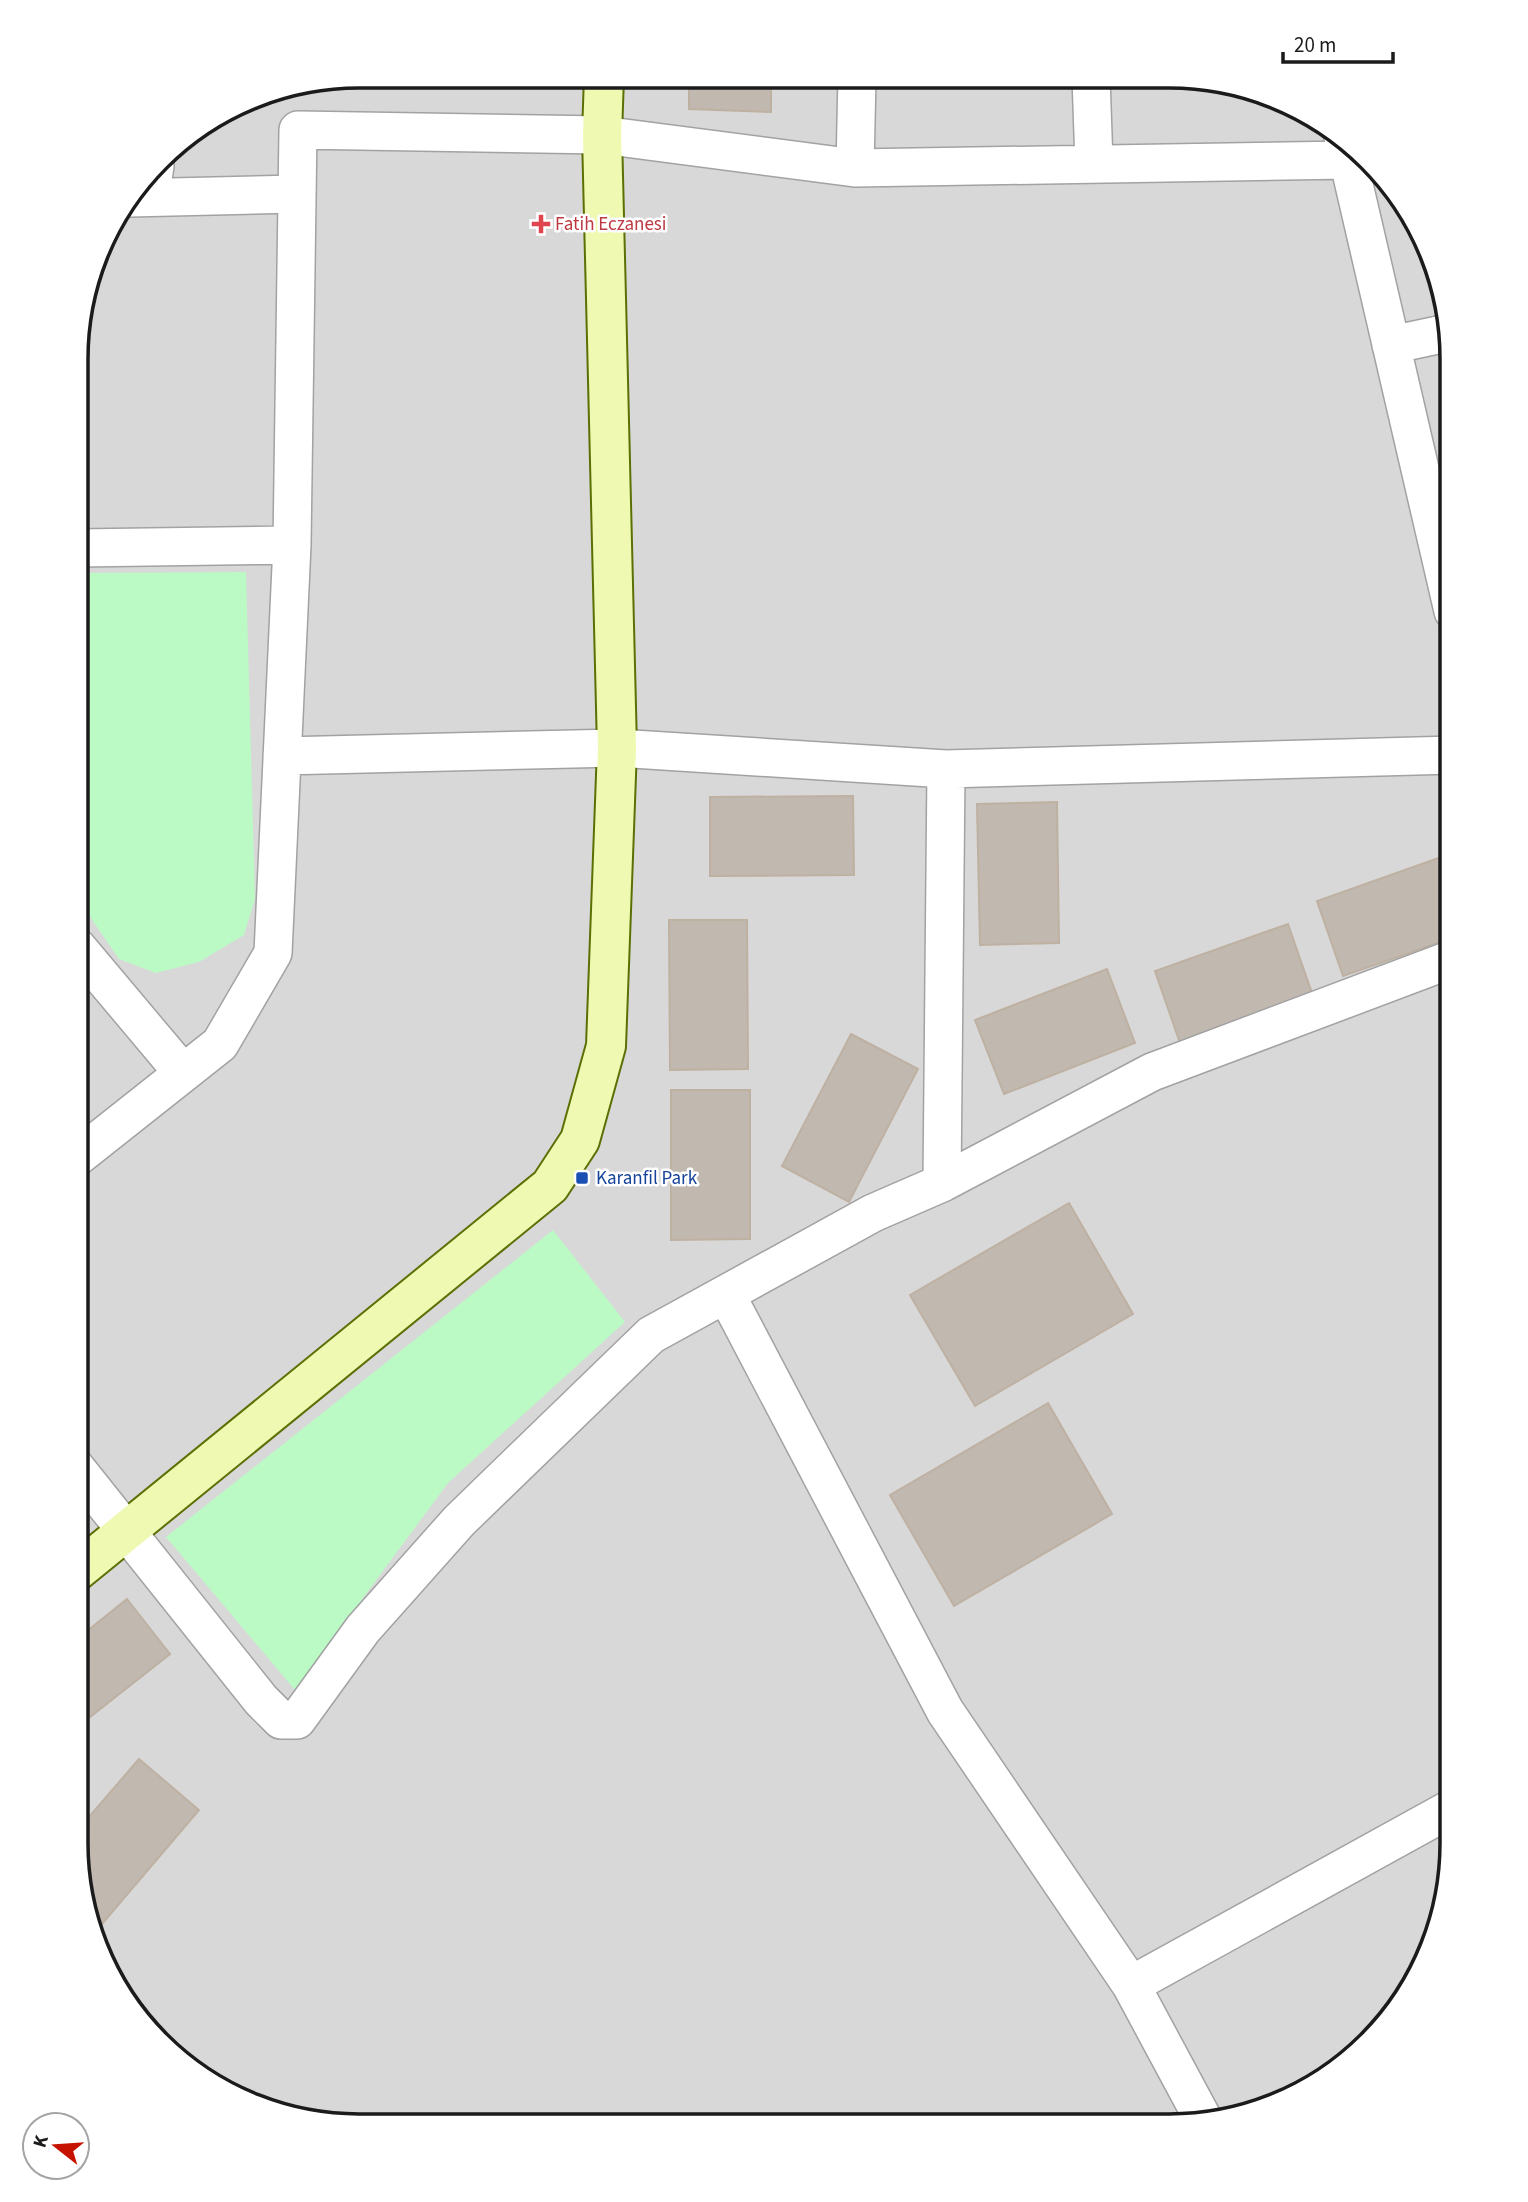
<svg xmlns="http://www.w3.org/2000/svg" width="1528" height="2202" viewBox="0 0 1528 2202" font-family="'Source Sans 3',sans-serif">
	<style>
		.residential { fill: #d9d8d8 }
		.park { fill: #bbf9c5 }
		.building { fill: #c1b8b0; stroke: #beb1a2; stroke-width: 2 }
		.lines { fill: none; stroke-linecap: round; stroke-linejoin: round }
		.street-casing { stroke: #a2a2a2; stroke-width: 40 }
		.secondary-casing { stroke: #5a7004; stroke-width: 42 }
		.street { stroke: #fff; stroke-width: 37 }
		.secondary { stroke: #eff9b1; stroke-width: 38 }
		.health-dot { fill: #e0444e; stroke: #fff; stroke-width: 2.5 }
		.transit-dot { fill: #1a4fb4; stroke: #fff; stroke-width: 2.5 }
		.labels { text-anchor: middle; dominant-baseline: central; stroke-width: 5; stroke-linejoin: round; paint-order: stroke }
		.health-label { font-size: 19px; fill: #be3a42; stroke: #fff; text-anchor: start }
		.transit-label { font-size: 19px; fill: #164399; stroke: #fff; text-anchor: start }
		.rim { fill: none; stroke: #1b1b1b; stroke-width: 3.5 }
	</style>
	<rect width="100%" height="100%" fill="#edeae0"/>
	<path class="residential" d="M 358,75 L 1207,78 L 1278,97 L 1342,133 L 1424,233 L 1453,358 L 1452,1863 L 1438,1935 L 1405,2001 L 1356,2057 L 1295,2098 L 1170,2127 L 322,2124 L 250,2105 L 186,2069 L 104,1969 L 75,1844 L 78,321 L 113,217 L 172,145 L 267,90 Z"/>
	<path class="park" d="M 246,572 L 255,899 L 244,935 L 199,962 L 156,973 L 119,959 L 77,898 L 77,573 Z
		M 553,1230 L 625,1322 L 448,1483 L 295,1690 L 166,1537 Z"/>
	<path class="building" d="M 689,76 L 771,76 L 771,112 L 689,109 Z
		M 853,796 L 854,875 L 710,876 L 710,797 Z
		M 1057,802 L 1059,943 L 980,945 L 977,804 Z
		M 1450,854 L 1452,938 L 1343,976 L 1317,901 Z
		M 669,920 L 747,920 L 748,1069 L 670,1070 Z
		M 1288,924 L 1314,999 L 1181,1046 L 1155,971 Z
		M 1107,969 L 1135,1043 L 1004,1094 L 975,1020 Z
		M 851,1034 L 918,1069 L 849,1202 L 782,1166 Z
		M 671,1090 L 750,1090 L 750,1239 L 671,1240 Z
		M 1069,1203 L 1133,1314 L 975,1406 L 910,1295 Z
		M 1048,1403 L 1112,1514 L 954,1606 L 890,1495 Z
		M 127,1599 L 170,1654 L 75,1729 L 76,1640 Z
		M 139,1759 L 199,1810 L 96,1931 L 75,1833 Z"/>
	<g class="lines">
		<g class="street-casing">
			<path id="street" d="M 1091,77 L 1094,164
				M 1342,133 L 1453,611
				M 855,168 L 1348,160
				M 150,197 L 155,166
				M 129,198 L 297,194
				M 1391,345 L 1447,333
				M 77,548 L 292,545
				M 282,756 L 617,748 L 946,769 L 1453,755
				M 77,947 L 183,1073
				M 76,1158 L 220,1044 L 273,953 L 292,545 L 298,130 L 602,135 L 855,168 L 857,77
				M 942,1183 L 946,769
				M 726,1294 L 945,1711 L 1131,1985 L 1203,2119
				M 76,1468 L 261,1700 L 281,1720 L 297,1720 L 363,1629 L 459,1521 L 651,1335 L 873,1213 L 942,1183 L 1152,1072 L 1452,959
				M 1131,1985 L 1452,1808"/>
		</g>
		<g class="secondary-casing">
			<path id="secondary" d="M 76,1572 L 550,1186 L 580,1140 L 606,1046 L 617,748 L 602,135 L 604,76"/>
		</g>
		<use href="#street" class="street"/>
		<use href="#secondary" class="secondary"/>
	</g>
	<path class="health-dot" d="M537.5 213.5h7v7h7v7h-7v7h-7v-7h-7v-7h7z"/>
	<rect class="transit-dot" x="575" y="1171" width="14" height="14" rx="3.5"/>
	<g class="labels">
		<g class="health-label">
			<text x="555" y="224">Fatih Eczanesi</text>
		</g>
		<g class="transit-label">
			<text x="596" y="1178">Karanfil Park</text>
		</g>
	</g>
	<path d="M0 0H1528V2202H0ZM359 88H1169A271 271 0 0 1 1440 359V1843A271 271 0 0 1 1169 2114H359A271 271 0 0 1 88 1843V359A271 271 0 0 1 359 88Z" fill="#fff" fill-rule="evenodd"/>
	<path class="rim" d="M359 88H1169A271 271 0 0 1 1440 359V1843A271 271 0 0 1 1169 2114H359A271 271 0 0 1 88 1843V359A271 271 0 0 1 359 88Z"/>
	<g transform="translate(56 2146) rotate(287)"><circle r="33" fill="#ffffff" stroke="#a4a4a4" stroke-width="2"/>
	<path d="M0-5L12 26L0 18L-12 26Z" fill="#c61300"/>
	<text y="-10" font-size="19" font-weight="bold" text-anchor="middle" fill="#1b1b1b">K</text>
	</g>
	<path d="M1283 52v10h110v-10" fill="none" stroke="#1b1b1b" stroke-width="3.5"/>
	<text x="1294" y="52" font-size="21" fill="#1b1b1b" stroke="#ffffff" stroke-width="5" paint-order="stroke">20 m</text>
</svg>
